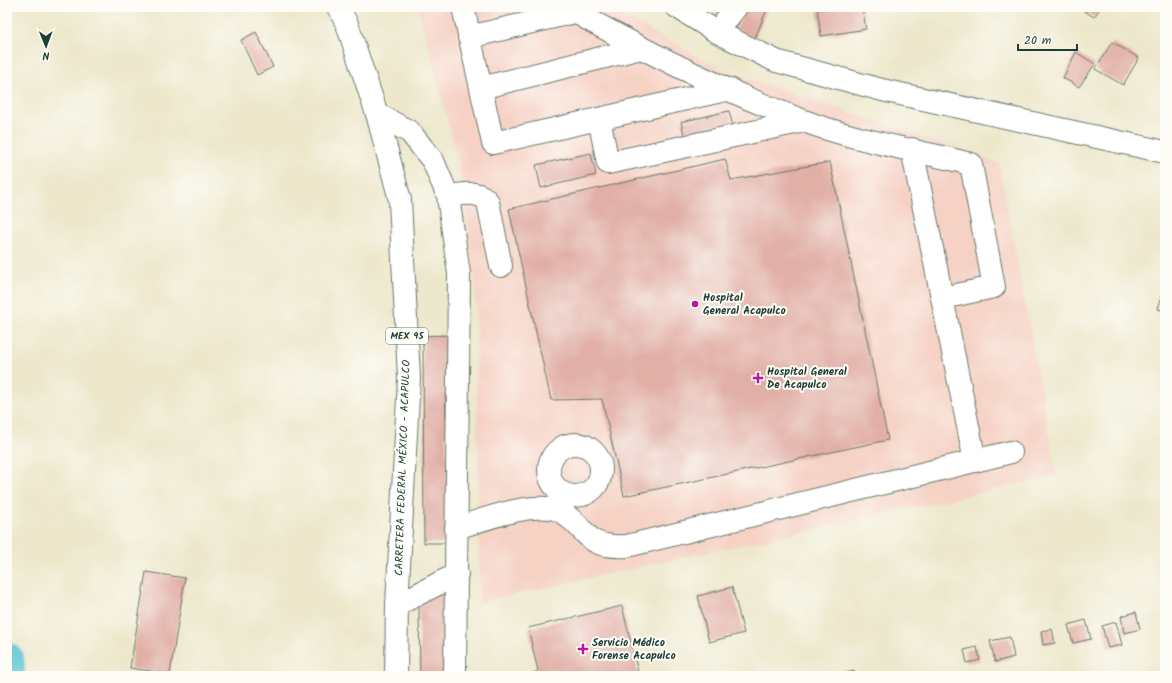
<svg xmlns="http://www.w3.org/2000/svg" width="1172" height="683" viewBox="0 0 1172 683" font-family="Kalam,sans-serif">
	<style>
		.built { fill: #f6d2c5 }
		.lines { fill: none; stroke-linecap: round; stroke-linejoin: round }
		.river { stroke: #59c2d5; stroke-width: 35 }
		.building { fill: #e1afa6 }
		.minor-casing { stroke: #677869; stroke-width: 24 }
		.major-casing { stroke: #677869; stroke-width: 24 }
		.minor { stroke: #fff; stroke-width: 22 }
		.major { stroke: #fff; stroke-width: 22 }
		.poi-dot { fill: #b5179e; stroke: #fdfcf7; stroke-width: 1.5 }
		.labels { text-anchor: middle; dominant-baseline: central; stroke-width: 4; stroke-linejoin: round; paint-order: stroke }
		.shield { fill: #fdfcf7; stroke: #62766e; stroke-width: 1 }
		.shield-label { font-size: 10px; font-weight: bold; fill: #1f3d34 }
		.poi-label { font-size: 11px; font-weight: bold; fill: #1f3d34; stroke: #fdfcf7; text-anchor: start }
		.street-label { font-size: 11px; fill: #1f3d34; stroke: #fdfcf7 }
	</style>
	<rect width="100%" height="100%" fill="#fdfcf7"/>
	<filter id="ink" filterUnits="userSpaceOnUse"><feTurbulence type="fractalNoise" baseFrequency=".025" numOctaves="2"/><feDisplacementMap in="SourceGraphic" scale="8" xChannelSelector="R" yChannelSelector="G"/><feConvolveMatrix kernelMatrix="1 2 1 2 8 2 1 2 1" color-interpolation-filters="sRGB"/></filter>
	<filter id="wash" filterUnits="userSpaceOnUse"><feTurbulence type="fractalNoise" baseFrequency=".012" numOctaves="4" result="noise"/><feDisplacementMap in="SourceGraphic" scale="16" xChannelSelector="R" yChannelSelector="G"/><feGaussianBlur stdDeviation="0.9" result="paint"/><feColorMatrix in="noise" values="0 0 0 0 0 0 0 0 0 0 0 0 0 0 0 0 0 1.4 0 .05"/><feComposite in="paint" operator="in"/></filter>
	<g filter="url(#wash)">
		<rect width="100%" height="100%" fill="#ede7cb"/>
		<path class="built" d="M 418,7 L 607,7 L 721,69 L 999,163 L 1057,476 L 480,602 L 475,281 L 459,164 Z"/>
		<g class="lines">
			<path class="river" d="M 7,660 L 8,676"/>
		</g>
		<g id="blocks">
			<path class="building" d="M 746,7 L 768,7 L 755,38 L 736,29 Z
				M 817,7 L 862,7 L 866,29 L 821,36 Z
				M 1078,7 L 1101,7 L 1094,17 Z
				M 256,32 L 273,67 L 257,75 L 241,40 Z
				M 1112,42 L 1139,58 L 1123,85 L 1095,69 Z
				M 1076,52 L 1095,64 L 1079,87 L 1063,78 Z
				M 729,111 L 733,127 L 685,138 L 681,122 Z
				M 591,153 L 596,175 L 541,188 L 536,165 Z
				M 725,159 L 731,180 L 830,162 L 888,440 L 624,496 L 602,399 L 551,400 L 509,209 Z
				M 1163,291 L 1165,292 L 1165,311 L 1158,309 Z
				M 450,335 L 448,395 L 445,395 L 446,420 L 452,417 L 452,432 L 446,432 L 449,543 L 424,543 L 423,336 Z
				M 146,572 L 185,578 L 170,674 L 130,668 Z
				M 732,587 L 744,633 L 709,642 L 698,596 Z
				M 434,588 L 446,594 L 444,676 L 420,676 L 419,607 L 428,600 Z
				M 622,606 L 639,676 L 533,676 L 533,673 L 538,671 L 528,628 Z
				M 1136,612 L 1140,629 L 1124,633 L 1121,616 Z
				M 1086,620 L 1091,639 L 1073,643 L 1068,625 Z
				M 1116,622 L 1122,645 L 1108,648 L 1102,626 Z
				M 1052,629 L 1055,643 L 1043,645 L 1041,631 Z
				M 1010,637 L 1014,657 L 995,662 L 990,641 Z
				M 977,647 L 980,660 L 967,663 L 964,650 Z
				M 854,671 L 855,676 L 836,676 L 836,675 Z"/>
		</g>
	</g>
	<g filter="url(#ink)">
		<use href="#blocks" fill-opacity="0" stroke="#677869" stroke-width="1"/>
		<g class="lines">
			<g class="minor-casing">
				<path id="minor" d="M 463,7 L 493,143 L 730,89
					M 566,7 C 642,50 722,90 804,121 C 857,141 916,150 971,164 L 994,287 L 942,298
					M 677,7 L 717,32 L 776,61 L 882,90 L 1165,152
					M 717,32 L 736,7
					M 469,37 L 575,12
					M 481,88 L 641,48
					M 377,114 L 410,132 L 433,161 L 448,196 L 459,274 L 455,676
					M 599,119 L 608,163 L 804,121
					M 912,149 L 975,461
					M 448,196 C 462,195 479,189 488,202 L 501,266
					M549 470a26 26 0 1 1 52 0a26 26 0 1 1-52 0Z
					M 456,528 C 481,521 540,497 563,513 C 592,533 584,548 627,546 L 1011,452
					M 397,605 L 457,574"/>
			</g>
			<g class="major-casing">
				<path id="major" d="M 338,7 L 347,24 L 377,114 L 400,200 L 409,378 L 397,605 L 396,676"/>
			</g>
			<use href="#minor" class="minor"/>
			<use href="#major" class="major"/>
		</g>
	</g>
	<g class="poi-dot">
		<circle cx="695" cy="304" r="4"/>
		<path d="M756 372h4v4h4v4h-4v4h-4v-4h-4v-4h4z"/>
		<path d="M581 643h4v4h4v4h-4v4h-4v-4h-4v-4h4z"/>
	</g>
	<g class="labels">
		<rect class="shield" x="386" y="328" width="42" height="16" rx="3"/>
		<g class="shield-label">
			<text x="407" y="336">MEX 95</text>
		</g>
		<g class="poi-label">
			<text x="703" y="298">Hospital<tspan x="703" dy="13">General Acapulco</tspan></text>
			<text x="767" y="372">Hospital General<tspan x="767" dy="13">De Acapulco</tspan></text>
			<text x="592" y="643">Servicio Médico<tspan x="592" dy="13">Forense Acapulco</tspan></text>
		</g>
		<g class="street-label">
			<text transform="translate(403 468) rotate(-88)">CARRETERA FEDERAL MÉXICO - ACAPULCO</text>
		</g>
	</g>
	<rect width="1172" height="683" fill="none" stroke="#fdfcf7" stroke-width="24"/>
	<g transform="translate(46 46) rotate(179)" stroke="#fdfcf7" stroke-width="3" paint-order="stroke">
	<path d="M0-3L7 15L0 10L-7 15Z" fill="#1f3d34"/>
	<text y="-6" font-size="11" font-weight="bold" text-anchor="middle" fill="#1f3d34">N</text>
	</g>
	<path d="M1018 44v6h59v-6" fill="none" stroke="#1f3d34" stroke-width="2"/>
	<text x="1024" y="44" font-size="12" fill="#1f3d34" stroke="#fdfcf7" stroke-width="3" paint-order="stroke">20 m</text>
</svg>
